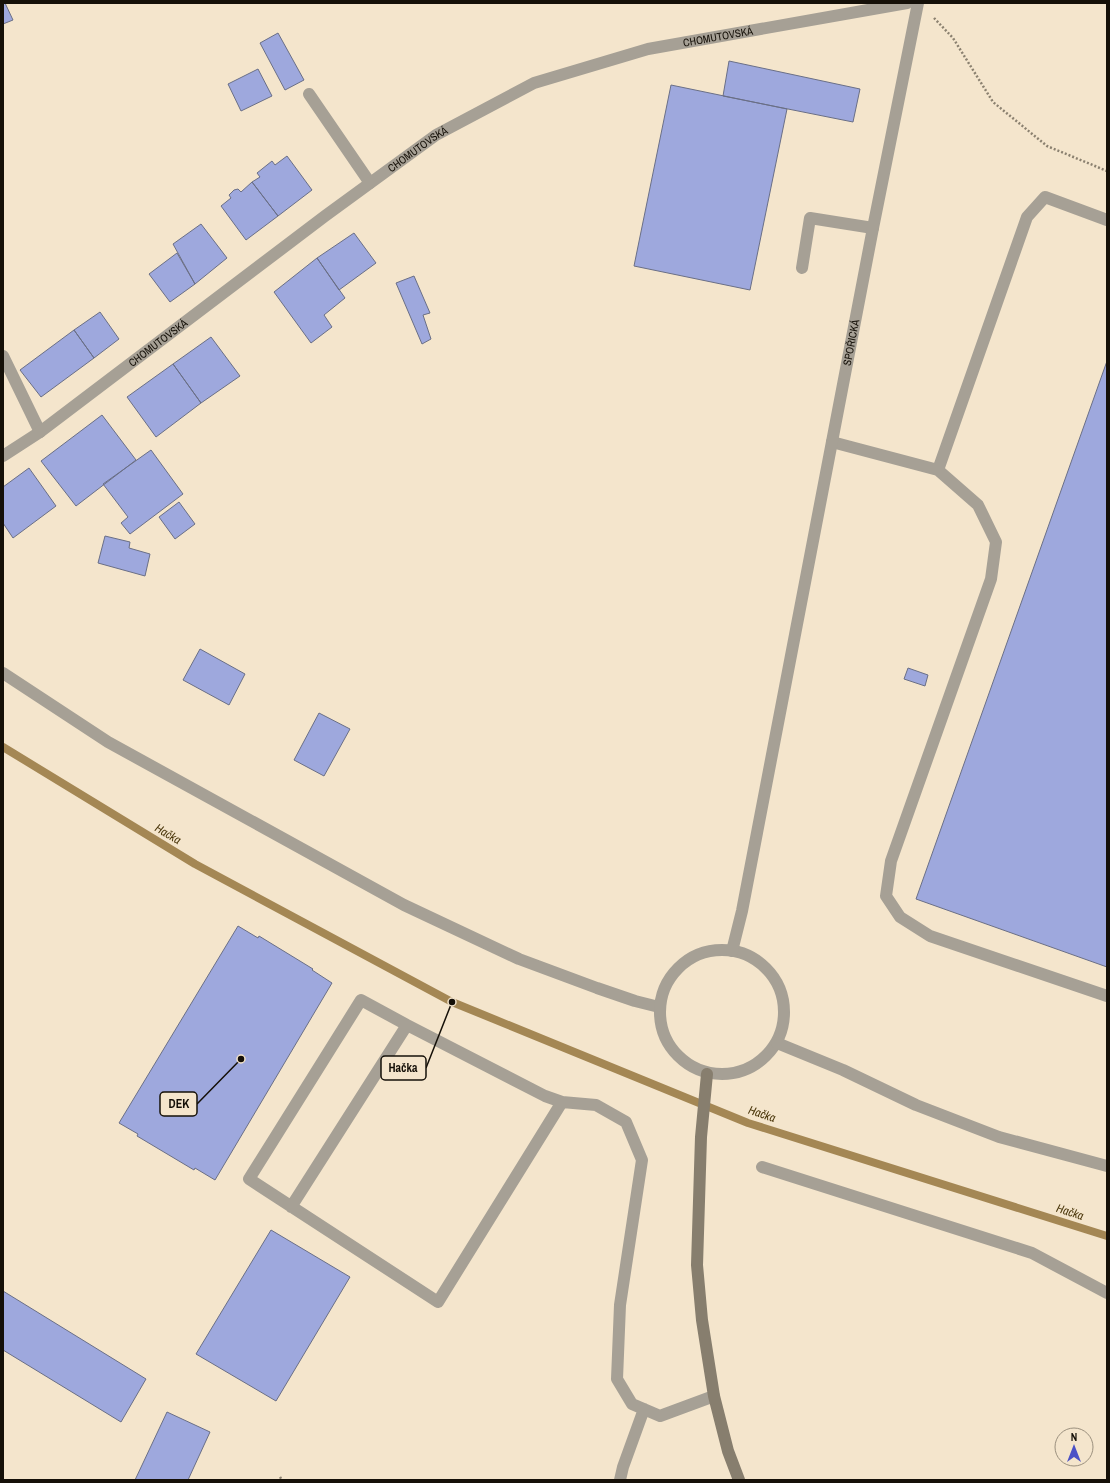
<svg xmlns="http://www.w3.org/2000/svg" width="1110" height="1483" viewBox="0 0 1110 1483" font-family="'Archivo Narrow',sans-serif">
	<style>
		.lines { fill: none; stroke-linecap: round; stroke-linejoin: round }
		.stream { stroke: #a48754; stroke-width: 8 }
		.building { fill: #9ea8dd; stroke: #6a6f86 }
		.path { stroke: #8b8170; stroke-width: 2.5; stroke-dasharray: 2 2; stroke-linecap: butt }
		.service { stroke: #a6a095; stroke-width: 12 }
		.minor { stroke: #a6a095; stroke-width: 12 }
		.tertiary { stroke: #a6a095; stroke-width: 12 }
		.secondary { stroke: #877e6e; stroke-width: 12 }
		.labels { text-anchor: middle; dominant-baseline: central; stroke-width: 3; stroke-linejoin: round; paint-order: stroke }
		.street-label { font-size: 11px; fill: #151008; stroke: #f4e5cc }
		.water-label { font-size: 12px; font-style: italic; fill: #4a360a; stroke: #f4e5cc }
		.leader { fill: none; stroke: #151008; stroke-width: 1.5 }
		.callout-dot { fill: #151008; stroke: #f4e5cc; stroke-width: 1.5 }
		.callout { fill: #f4e5cc; stroke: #151008; stroke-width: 1.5 }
		.callout-label { font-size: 12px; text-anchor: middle; font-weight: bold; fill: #151008 }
	</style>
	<rect width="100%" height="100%" fill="#f4e5cc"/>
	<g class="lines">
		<path class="stream" d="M 3,747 L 195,864 L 452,1002 L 748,1123 L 1107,1236"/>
	</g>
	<path class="building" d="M 3,3 L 5,3 L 13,20 L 3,24 Z
		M 278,33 L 304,80 L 285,90 L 260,43 Z
		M 729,61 L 860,89 L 853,122 L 723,96 Z
		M 258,69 L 272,96 L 241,111 L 228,84 Z
		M 671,85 L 787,109 L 750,290 L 634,266 Z
		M 287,156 L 312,190 L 278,216 L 252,182 L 260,177 L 257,173 L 272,161 L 275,165 Z
		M 252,182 L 278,216 L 246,240 L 221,206 L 231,198 L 229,195 L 234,190 L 238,189 L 241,192 Z
		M 201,224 L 227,258 L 195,284 L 173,244 Z
		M 354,233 L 376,263 L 339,290 L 317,258 Z
		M 177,253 L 195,284 L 170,302 L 149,274 Z
		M 317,258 L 345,298 L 324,315 L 332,327 L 311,343 L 274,292 Z
		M 414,276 L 430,313 L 423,315 L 431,339 L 422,344 L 396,283 Z
		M 100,312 L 119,339 L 94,358 L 74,330 Z
		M 74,330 L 94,358 L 41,397 L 20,370 Z
		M 211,337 L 240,376 L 201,403 L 173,364 Z
		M 1107,361 L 1107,967 L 916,899 Z
		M 173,364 L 201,403 L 156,437 L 127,397 Z
		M 102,415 L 136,460 L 76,506 L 41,461 Z
		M 151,450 L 183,494 L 130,534 L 121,523 L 128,517 L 103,484 Z
		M 29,468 L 56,506 L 13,538 L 3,523 L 3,487 Z
		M 179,502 L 195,524 L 175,539 L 159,517 Z
		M 105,536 L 130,542 L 129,548 L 150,554 L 145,576 L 98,563 Z
		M 200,649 L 245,674 L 229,705 L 183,680 Z
		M 908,668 L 928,675 L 925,686 L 904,679 Z
		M 319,713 L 350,729 L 324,776 L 294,760 Z
		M 238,926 L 258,938 L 259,936 L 313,969 L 312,970 L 332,983 L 215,1180 L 195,1168 L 194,1170 L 137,1136 L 138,1134 L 119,1123 Z
		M 271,1230 L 350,1277 L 276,1401 L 196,1354 Z
		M 3,1291 L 146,1379 L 121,1422 L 3,1350 Z
		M 167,1412 L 210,1432 L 188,1480 L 135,1480 Z"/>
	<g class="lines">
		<path class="path" d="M 934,18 L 953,38 L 993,102 L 1047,146 L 1107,171
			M 280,1477 L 282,1480"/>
		<path class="service" d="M 309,94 L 370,183
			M 802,268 L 810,218 L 873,228
			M 832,442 L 938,470 L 978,505 L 996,542 L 991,579 L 891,861 L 886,896 L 900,917 L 930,936 L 1107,996
			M 938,470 L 1027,217 L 1045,197 L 1107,220
			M 562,1102 L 438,1302 L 249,1179 L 361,1000 L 407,1025 L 545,1096 L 562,1102 L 596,1105 L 626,1122 L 642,1160 L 620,1305 L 617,1379 L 632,1404 L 660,1416 L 714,1396
			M 291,1207 L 407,1025
			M 620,1480 L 623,1467 L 644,1409"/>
		<g class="minor">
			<path d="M 3,356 L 40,432"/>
			<path id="s1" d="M 3,456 L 40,432 L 325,216 L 436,135 L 534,83 L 648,49 L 907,3"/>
			<path d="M 762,1167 L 1032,1253 L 1107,1293"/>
		</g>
		<g class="tertiary">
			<path d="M 3,673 L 108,742 L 404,905 L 519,959 L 597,988 L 635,1001 L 659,1007"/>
			<circle cx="722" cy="1012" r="62"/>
			<path id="s2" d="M 732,951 L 742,911 L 873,228 L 918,3"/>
			<path d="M 777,1043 L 843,1070 L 916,1105 L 999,1137 L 1107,1166"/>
		</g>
		<path class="secondary" d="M 707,1074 L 701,1137 L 697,1265 L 702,1320 L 714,1396 L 728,1451 L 739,1480"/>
	</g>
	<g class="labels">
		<g class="street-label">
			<text stroke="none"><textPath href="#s1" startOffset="840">CHOMUTOVSKÁ</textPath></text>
			<text stroke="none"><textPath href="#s1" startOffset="516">CHOMUTOVSKÁ</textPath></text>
			<text stroke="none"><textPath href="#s2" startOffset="620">SPOŘICKÁ</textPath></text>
			<text stroke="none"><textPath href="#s1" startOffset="192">CHOMUTOVSKÁ</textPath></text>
		</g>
		<g class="water-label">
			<text transform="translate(168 834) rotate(31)">Hačka</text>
			<text transform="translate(762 1114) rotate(19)">Hačka</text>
			<text transform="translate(1070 1212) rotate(18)">Hačka</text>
		</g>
	</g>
	<path class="leader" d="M452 1002L426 1068M241 1059L197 1104"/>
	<g class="callout-dot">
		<circle cx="452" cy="1002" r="4"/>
		<circle cx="241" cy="1059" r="4"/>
	</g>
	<g class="callout">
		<rect x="381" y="1056" width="45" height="24" rx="4"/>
		<rect x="160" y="1092" width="37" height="24" rx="4"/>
	</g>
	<g class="callout-label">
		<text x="403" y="1072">Hačka</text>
		<text x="179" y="1108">DEK</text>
	</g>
	<rect width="1110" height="1483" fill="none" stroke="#151008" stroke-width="8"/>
	<g transform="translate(1074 1447)"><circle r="19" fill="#f4e5cc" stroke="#9b907e"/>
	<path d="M0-3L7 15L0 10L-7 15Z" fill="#4b51c6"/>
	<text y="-6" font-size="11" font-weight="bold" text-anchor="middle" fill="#151008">N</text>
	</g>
</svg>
